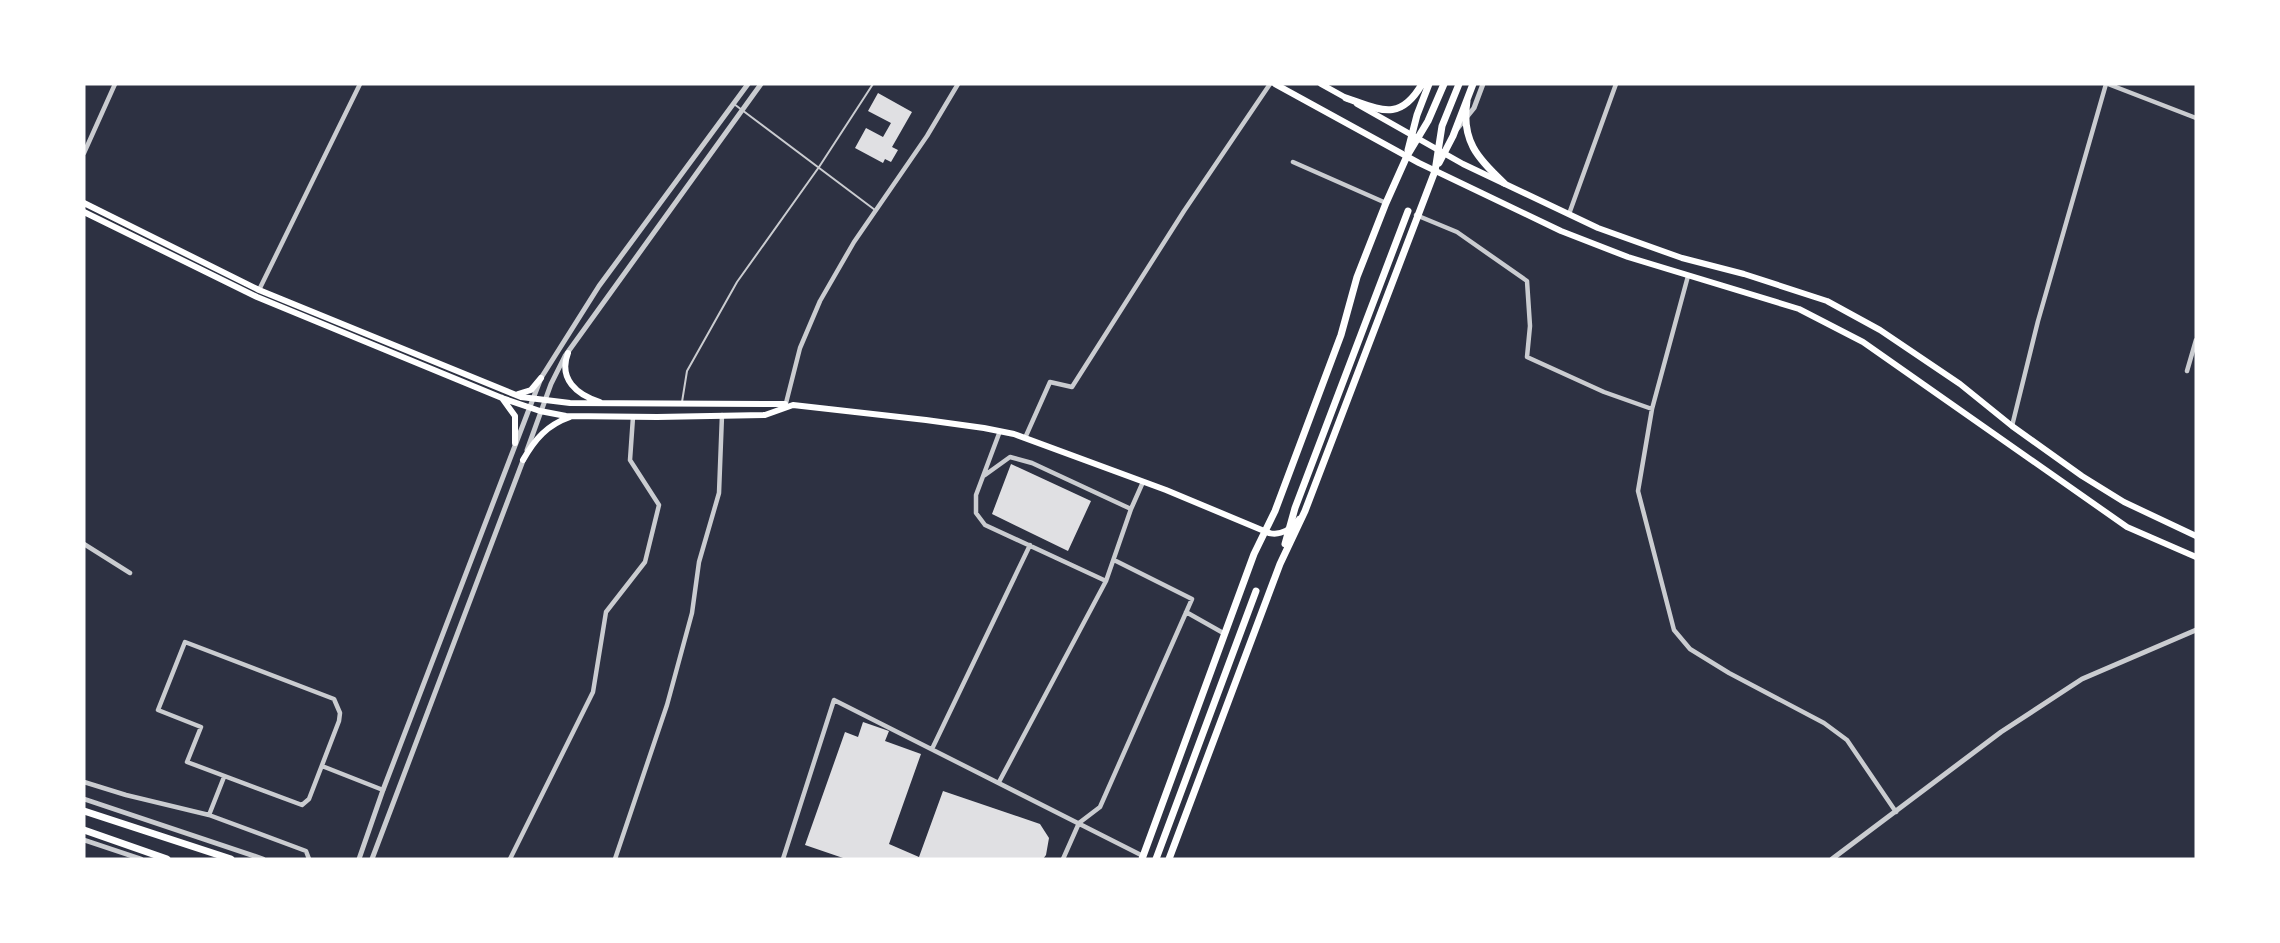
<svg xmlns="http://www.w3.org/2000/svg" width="2280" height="943" viewBox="0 0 2280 943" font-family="Helvetica,sans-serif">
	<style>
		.building { fill: #e0e0e3 }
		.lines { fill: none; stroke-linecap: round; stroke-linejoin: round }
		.service { stroke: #caccd0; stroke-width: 2 }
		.minor { stroke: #caccd0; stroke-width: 4.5 }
		.tertiary { stroke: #caccd0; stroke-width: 5 }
		.secondary { stroke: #fff; stroke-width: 6 }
		.primary { stroke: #fff; stroke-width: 7 }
	</style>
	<rect width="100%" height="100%" fill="#2d3142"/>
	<path class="building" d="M 878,93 L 912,112 L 892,147 L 898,150 L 891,162 L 885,159 L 883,163 L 855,148 L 866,128 L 883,137 L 891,123 L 868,111 Z
		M 1011,464 L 1091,501 L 1068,551 L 992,514 Z
		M 863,722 L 889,731 L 885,741 L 921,754 L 889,844 L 919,857 L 943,791 L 1040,824 L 1049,838 L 1046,855 L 1043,859 L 846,859 L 805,845 L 845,732 L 858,737 Z"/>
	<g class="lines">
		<path class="service" d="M 734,104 L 875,210
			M 682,402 L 687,371 L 737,282 L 819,167 L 873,84"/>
		<path class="minor" d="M 2108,84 L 2196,118
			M 84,153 L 115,84
			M 1293,162 L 1386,203
			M 1569,214 L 1616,84
			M 1416,215 L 1457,232 L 1527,281 L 1530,326 L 1527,357 L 1604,392 L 1652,409
			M 1688,276 L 1652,409 L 1638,491 L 1674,630 L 1690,649 L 1729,673 L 1824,723 L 1847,740 L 1896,812
			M 259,290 L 360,84
			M 2187,371 L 2196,340
			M 785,407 L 800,348 L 820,301 L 854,242 L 927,136 L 958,84
			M 2012,426 L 2038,321 L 2106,84
			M 1000,431 L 976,495 L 976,513 L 985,525 L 1106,581
			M 1025,438 L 1050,382 L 1072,387 L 1184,211 L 1270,84
			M 985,475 L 1010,457 L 1032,463 L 1131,509
			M 84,544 L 130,573
			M 1186,612 L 1225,634
			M 185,642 L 334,699 L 340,713 L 339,721 L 309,799 L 302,805 L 187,762 L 201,727 L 158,710 Z
			M 932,749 L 1030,545
			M 322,766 L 383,790
			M 84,782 L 126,795 L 209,815 L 306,851 L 309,859
			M 999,782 L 1106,581 L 1131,509 L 1143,482
			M 209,815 L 224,777
			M 510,859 L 593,692 L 606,612 L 645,562 L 659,505 L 630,460 L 633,417
			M 615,859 L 667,705 L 692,613 L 699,562 L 719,493 L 722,415
			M 783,859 L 834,700 L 1143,856
			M 1063,859 L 1079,823 L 1100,807 L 1192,599 L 1114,560"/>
		<path class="tertiary" d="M 1457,129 L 1474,108 L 1483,84
			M 527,450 L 551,384 L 565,356 L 761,84
			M 84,799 L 263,859
			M 84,840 L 141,859
			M 359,859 L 383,790 L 541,378 L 599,286 L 748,84
			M 372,859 L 524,458
			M 1832,859 L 2001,732 L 2082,679 L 2196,630"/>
		<path class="secondary" d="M 1275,84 L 1419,163 L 1561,231 L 1628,257 L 1799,309 L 1863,342 L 2127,527 L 2196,557
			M 1321,84 L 1348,99
			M 1357,104 L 1463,164 L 1598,228 L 1682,258 L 1744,274 L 1827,301 L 1880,330 L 1960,384 L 2012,426 L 2082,476 L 2124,502 L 2196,536
			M 84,203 L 259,290 L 521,397 L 570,403 L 785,404
			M 84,212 L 257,297 L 502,398 L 540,411 L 566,416 L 657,417 L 765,415 L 793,405 L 926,420 L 984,428 L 1014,434 L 1166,490 L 1269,533 C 1282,536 1291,529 1299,519
			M 568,353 C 558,379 577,395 600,402
			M 518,394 L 531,390 L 541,378
			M 502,398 L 515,416 L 515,443
			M 523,460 C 535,439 547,425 570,417"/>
		<path class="primary" d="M 1346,98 C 1381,110 1400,122 1422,84
			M 1467,101 C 1461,140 1477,158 1504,183
			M 1408,150 L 1417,115 L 1429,84
			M 1439,163 L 1453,136 L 1473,84
			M 1285,544 L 1295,508 L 1408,211
			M 84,811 L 231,859
			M 84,830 L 167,859
			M 1142,859 L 1254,554 L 1275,511 L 1341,335 L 1357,277 L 1386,203 L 1407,156 L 1428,121 L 1444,84
			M 1156,859 L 1256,591
			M 1169,859 L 1280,564 L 1305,511 L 1435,171 L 1442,126 L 1459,84"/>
	</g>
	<rect width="2280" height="943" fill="none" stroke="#ffffff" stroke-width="171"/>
</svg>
